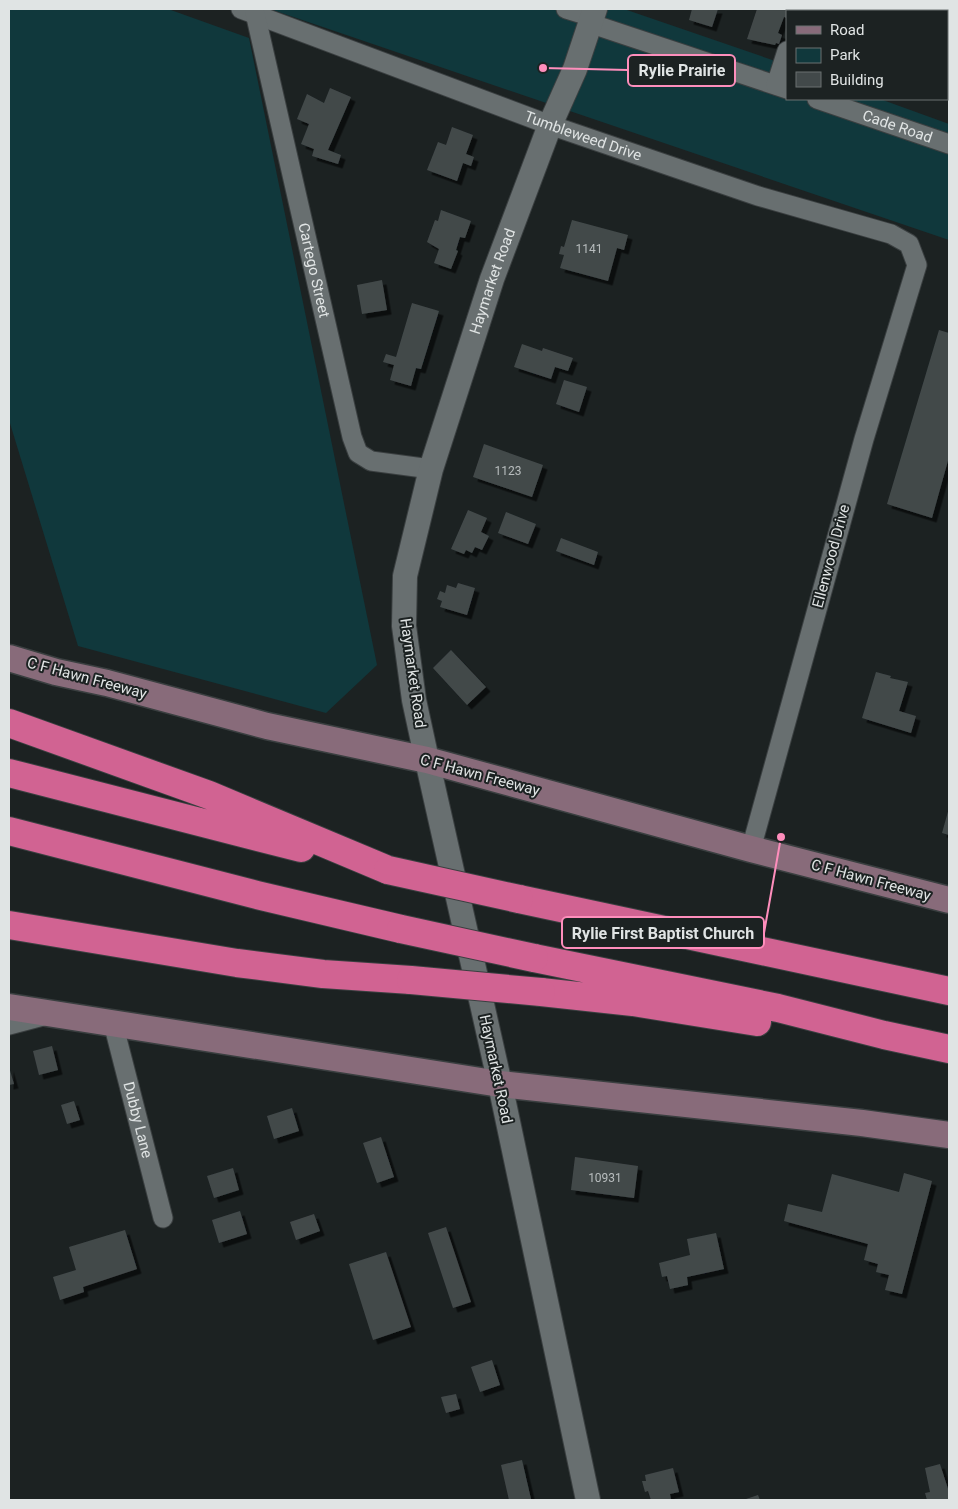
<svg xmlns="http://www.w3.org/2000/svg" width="958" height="1509" viewBox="0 0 958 1509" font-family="Roboto,sans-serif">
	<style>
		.green { fill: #10383c }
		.building { fill: #42494a; filter: url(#shadow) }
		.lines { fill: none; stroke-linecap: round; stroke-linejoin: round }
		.minor-casing { stroke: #3a3f40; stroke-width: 21 }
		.tertiary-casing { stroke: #3a3f40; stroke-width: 26 }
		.secondary-casing { stroke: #3a3f40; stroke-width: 29 }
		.motorway-casing { stroke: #3a3f40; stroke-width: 30 }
		.minor { stroke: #686f70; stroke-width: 19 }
		.tertiary { stroke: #686f70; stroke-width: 24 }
		.secondary { stroke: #886b7a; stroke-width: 26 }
		.motorway { stroke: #d16392; stroke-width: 28 }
		.motorway-bridge-casing { stroke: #3a3f40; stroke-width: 30; stroke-linecap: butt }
		.motorway-bridge { stroke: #d16392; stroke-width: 28 }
		.labels { text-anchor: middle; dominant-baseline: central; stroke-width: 4; stroke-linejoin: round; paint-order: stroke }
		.number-label { font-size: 12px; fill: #b8bdbe }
		.street-label { font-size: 15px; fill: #e0e4e4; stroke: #1c2222 }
		.leader { fill: none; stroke: #fe8ebc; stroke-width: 2 }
		.callout-dot { fill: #fe8ebc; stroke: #1c2222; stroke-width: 2 }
		.callout { fill: #1c2222; stroke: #fe8ebc; stroke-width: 2 }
		.callout-label { font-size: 16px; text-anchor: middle; font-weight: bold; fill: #e0e4e4 }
	</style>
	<defs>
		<filter id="shadow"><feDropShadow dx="4.5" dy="4.5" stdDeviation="0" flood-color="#0009"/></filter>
	</defs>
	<rect width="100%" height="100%" fill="#1c2222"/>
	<path class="green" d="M 9,9 L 168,9 L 249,38 L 377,665 L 326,713 L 78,646 L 9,420 Z
		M 270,9 L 624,9 L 787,65 L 787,99 L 880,99 L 949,124 L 949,240 Z"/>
	<path class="building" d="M 692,9 L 718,9 L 712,27 L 689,20 Z
		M 757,9 L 791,9 L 790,11 L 787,11 L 787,18 L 784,17 L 778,33 L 782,35 L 779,44 L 776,43 L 775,45 L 747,39 Z
		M 880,9 L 903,9 L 902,11 L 879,11 Z
		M 911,9 L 949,10 L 949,21 L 947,27 L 947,11 L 910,11 Z
		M 947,65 L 949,65 L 949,88 L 947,95 Z
		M 330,88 L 351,97 L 328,150 L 341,155 L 338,164 L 312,156 L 314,149 L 301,144 L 309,124 L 297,119 L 307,94 L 324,103 Z
		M 452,127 L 473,135 L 466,154 L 474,157 L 471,166 L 463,163 L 457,181 L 427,170 L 438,142 L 446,145 Z
		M 441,210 L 471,221 L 465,238 L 460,237 L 456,250 L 458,251 L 451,269 L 434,263 L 439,249 L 427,242 L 435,220 L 438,221 Z
		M 572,220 L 628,235 L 624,250 L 617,248 L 608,281 L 560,268 L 564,255 L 559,254 L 561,246 L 564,247 Z
		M 382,280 L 387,310 L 362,314 L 357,285 Z
		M 412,303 L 439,311 L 421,369 L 416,368 L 411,386 L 390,380 L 394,365 L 383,362 L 386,354 L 396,357 Z
		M 939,330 L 949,333 L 949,457 L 932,518 L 887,504 Z
		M 522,344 L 542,351 L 543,348 L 573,358 L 568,371 L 555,367 L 551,379 L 514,367 Z
		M 564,380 L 587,387 L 579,412 L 556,404 Z
		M 484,444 L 543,465 L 532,497 L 473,477 Z
		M 468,510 L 487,518 L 481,532 L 489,536 L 482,550 L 475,547 L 472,553 L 466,550 L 464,554 L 451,549 Z
		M 506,512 L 536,524 L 528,544 L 498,533 Z
		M 561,538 L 598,552 L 594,565 L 556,551 Z
		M 458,583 L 475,588 L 467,615 L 440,607 L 442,601 L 437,599 L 440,591 L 445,593 L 447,585 L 456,588 Z
		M 451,650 L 486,687 L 467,705 L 433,668 Z
		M 876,672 L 891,676 L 890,678 L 908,682 L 899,711 L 916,716 L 911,733 L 862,718 Z
		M 949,808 L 949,835 L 942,833 Z
		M 52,1046 L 58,1070 L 39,1075 L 33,1051 Z
		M 9,1067 L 14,1084 L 9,1085 Z
		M 74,1101 L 80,1120 L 67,1124 L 61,1105 Z
		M 292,1108 L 299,1131 L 274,1139 L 267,1116 Z
		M 381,1137 L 394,1177 L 377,1183 L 363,1143 Z
		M 575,1157 L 638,1166 L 634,1198 L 571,1190 Z
		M 233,1168 L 239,1190 L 214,1198 L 207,1176 Z
		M 904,1173 L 932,1181 L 902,1294 L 885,1290 L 889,1275 L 876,1272 L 878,1264 L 864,1260 L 868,1244 L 784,1221 L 788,1204 L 822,1212 L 832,1174 L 899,1192 Z
		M 240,1211 L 247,1234 L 219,1243 L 212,1220 Z
		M 314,1214 L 320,1231 L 296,1240 L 290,1222 Z
		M 446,1227 L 471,1302 L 453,1308 L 428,1233 Z
		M 125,1230 L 137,1269 L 83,1287 L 84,1292 L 60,1300 L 53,1277 L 76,1270 L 69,1247 Z
		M 716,1233 L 724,1269 L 687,1277 L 688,1285 L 670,1289 L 667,1276 L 662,1277 L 659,1263 L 690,1255 L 687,1239 Z
		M 386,1252 L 411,1327 L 373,1340 L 349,1264 Z
		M 492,1360 L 500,1385 L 480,1392 L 471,1367 Z
		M 456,1394 L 460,1409 L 446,1413 L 441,1397 Z
		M 522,1460 L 531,1499 L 509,1500 L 501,1465 Z
		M 940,1464 L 949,1492 L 949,1500 L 927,1500 L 925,1493 L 930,1492 L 925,1468 Z
		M 673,1468 L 679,1492 L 670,1494 L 671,1500 L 651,1500 L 648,1491 L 645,1492 L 642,1481 L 646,1481 L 645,1475 Z
		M 758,1495 L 760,1500 L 743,1500 Z"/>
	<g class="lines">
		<g class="minor-casing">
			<g id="minor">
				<path id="s1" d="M 241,9 L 550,125 L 758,196 L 891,234 L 909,244 L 917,265 L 864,439 L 751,849"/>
				<path d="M 566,9 L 592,17"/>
				<path d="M 800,11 L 800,9"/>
				<path id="s2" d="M 255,13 L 352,437 L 358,453 L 371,461 L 431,469"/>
				<path d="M 589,23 L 787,89"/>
				<path d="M 776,85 L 787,51"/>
				<path id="s3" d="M 817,99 L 949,144"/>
				<path id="s4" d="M 113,1023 L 163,1218"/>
				<path d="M 9,1025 L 43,1016"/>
			</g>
		</g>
		<g class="tertiary-casing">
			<g id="tertiary">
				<path id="s5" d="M 588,1500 L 500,1084 L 427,760 L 414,700 L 404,626 L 405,576 L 431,469 L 492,279 L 550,125 L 575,69 L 595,9"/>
			</g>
		</g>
		<g class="secondary-casing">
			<path id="secondary" d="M 9,658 L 56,672 L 107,683 L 267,726 L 427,760 L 751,849 L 949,900
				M 9,1007 L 500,1084 L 862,1123 L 949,1135"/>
		</g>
		<g class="motorway-casing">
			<path id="motorway" d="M 9,723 L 209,795 L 388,870
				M 9,773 L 301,848
				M 9,831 L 257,895 L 401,929
				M 519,899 L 949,991
				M 9,925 L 237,963 L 323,974 L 411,980
				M 534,958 L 778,1008 L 884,1035 L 949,1049
				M 541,992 L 633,1002 L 757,1022"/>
		</g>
		<use href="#minor" class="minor"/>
		<use href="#tertiary" class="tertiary"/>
		<use href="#secondary" class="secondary"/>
		<use href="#motorway" class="motorway"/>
		<g class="motorway-bridge-casing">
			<path id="motorway-bridge" d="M 388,870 L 519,899
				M 401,929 L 534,958
				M 411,980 L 541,992"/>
		</g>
		<use href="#motorway-bridge" class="motorway-bridge"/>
	</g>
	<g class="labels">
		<g class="number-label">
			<text x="589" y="249">1141</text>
			<text x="508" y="471">1123</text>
			<text x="605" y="1178">10931</text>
		</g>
		<g class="street-label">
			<text stroke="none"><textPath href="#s3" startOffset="85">Cade Road</textPath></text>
			<text stroke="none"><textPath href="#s1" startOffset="365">Tumbleweed Drive</textPath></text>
			<text stroke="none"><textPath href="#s2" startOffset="264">Cartego Street</textPath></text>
			<text stroke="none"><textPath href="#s5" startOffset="1251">Haymarket Road</textPath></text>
			<text transform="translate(831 556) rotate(-75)">Ellenwood Drive</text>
			<text transform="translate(413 673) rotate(82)">Haymarket Road</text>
			<text transform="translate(87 678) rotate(15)">C F Hawn Freeway</text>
			<text transform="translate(480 775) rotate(15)">C F Hawn Freeway</text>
			<text transform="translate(871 880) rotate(15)">C F Hawn Freeway</text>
			<text transform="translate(496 1069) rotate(78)">Haymarket Road</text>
			<text stroke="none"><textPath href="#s4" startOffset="100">Dubby Lane</textPath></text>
		</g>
	</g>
	<path class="leader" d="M543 68L628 70M781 837L764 933"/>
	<g class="callout-dot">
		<circle cx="543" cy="68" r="5"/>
		<circle cx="781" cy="837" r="5"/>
	</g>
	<g class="callout">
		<rect x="628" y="55" width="107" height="31" rx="5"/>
		<rect x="562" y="917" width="202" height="31" rx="5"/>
	</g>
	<g class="callout-label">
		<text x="682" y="76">Rylie Prairie</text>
		<text x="663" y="939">Rylie First Baptist Church</text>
	</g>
	<rect width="958" height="1509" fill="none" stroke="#e0e4e4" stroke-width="20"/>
	<rect x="786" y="10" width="162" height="90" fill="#1c2222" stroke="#6a7070"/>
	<rect x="796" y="26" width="25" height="8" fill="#886b7a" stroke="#6a7070"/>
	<text x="830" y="35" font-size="15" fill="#e0e4e4">Road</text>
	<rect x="796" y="48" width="25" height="15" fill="#10383c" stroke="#6a7070"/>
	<text x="830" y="60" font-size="15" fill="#e0e4e4">Park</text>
	<rect x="796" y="72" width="25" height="15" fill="#42494a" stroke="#6a7070"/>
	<text x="830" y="85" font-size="15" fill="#e0e4e4">Building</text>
</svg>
